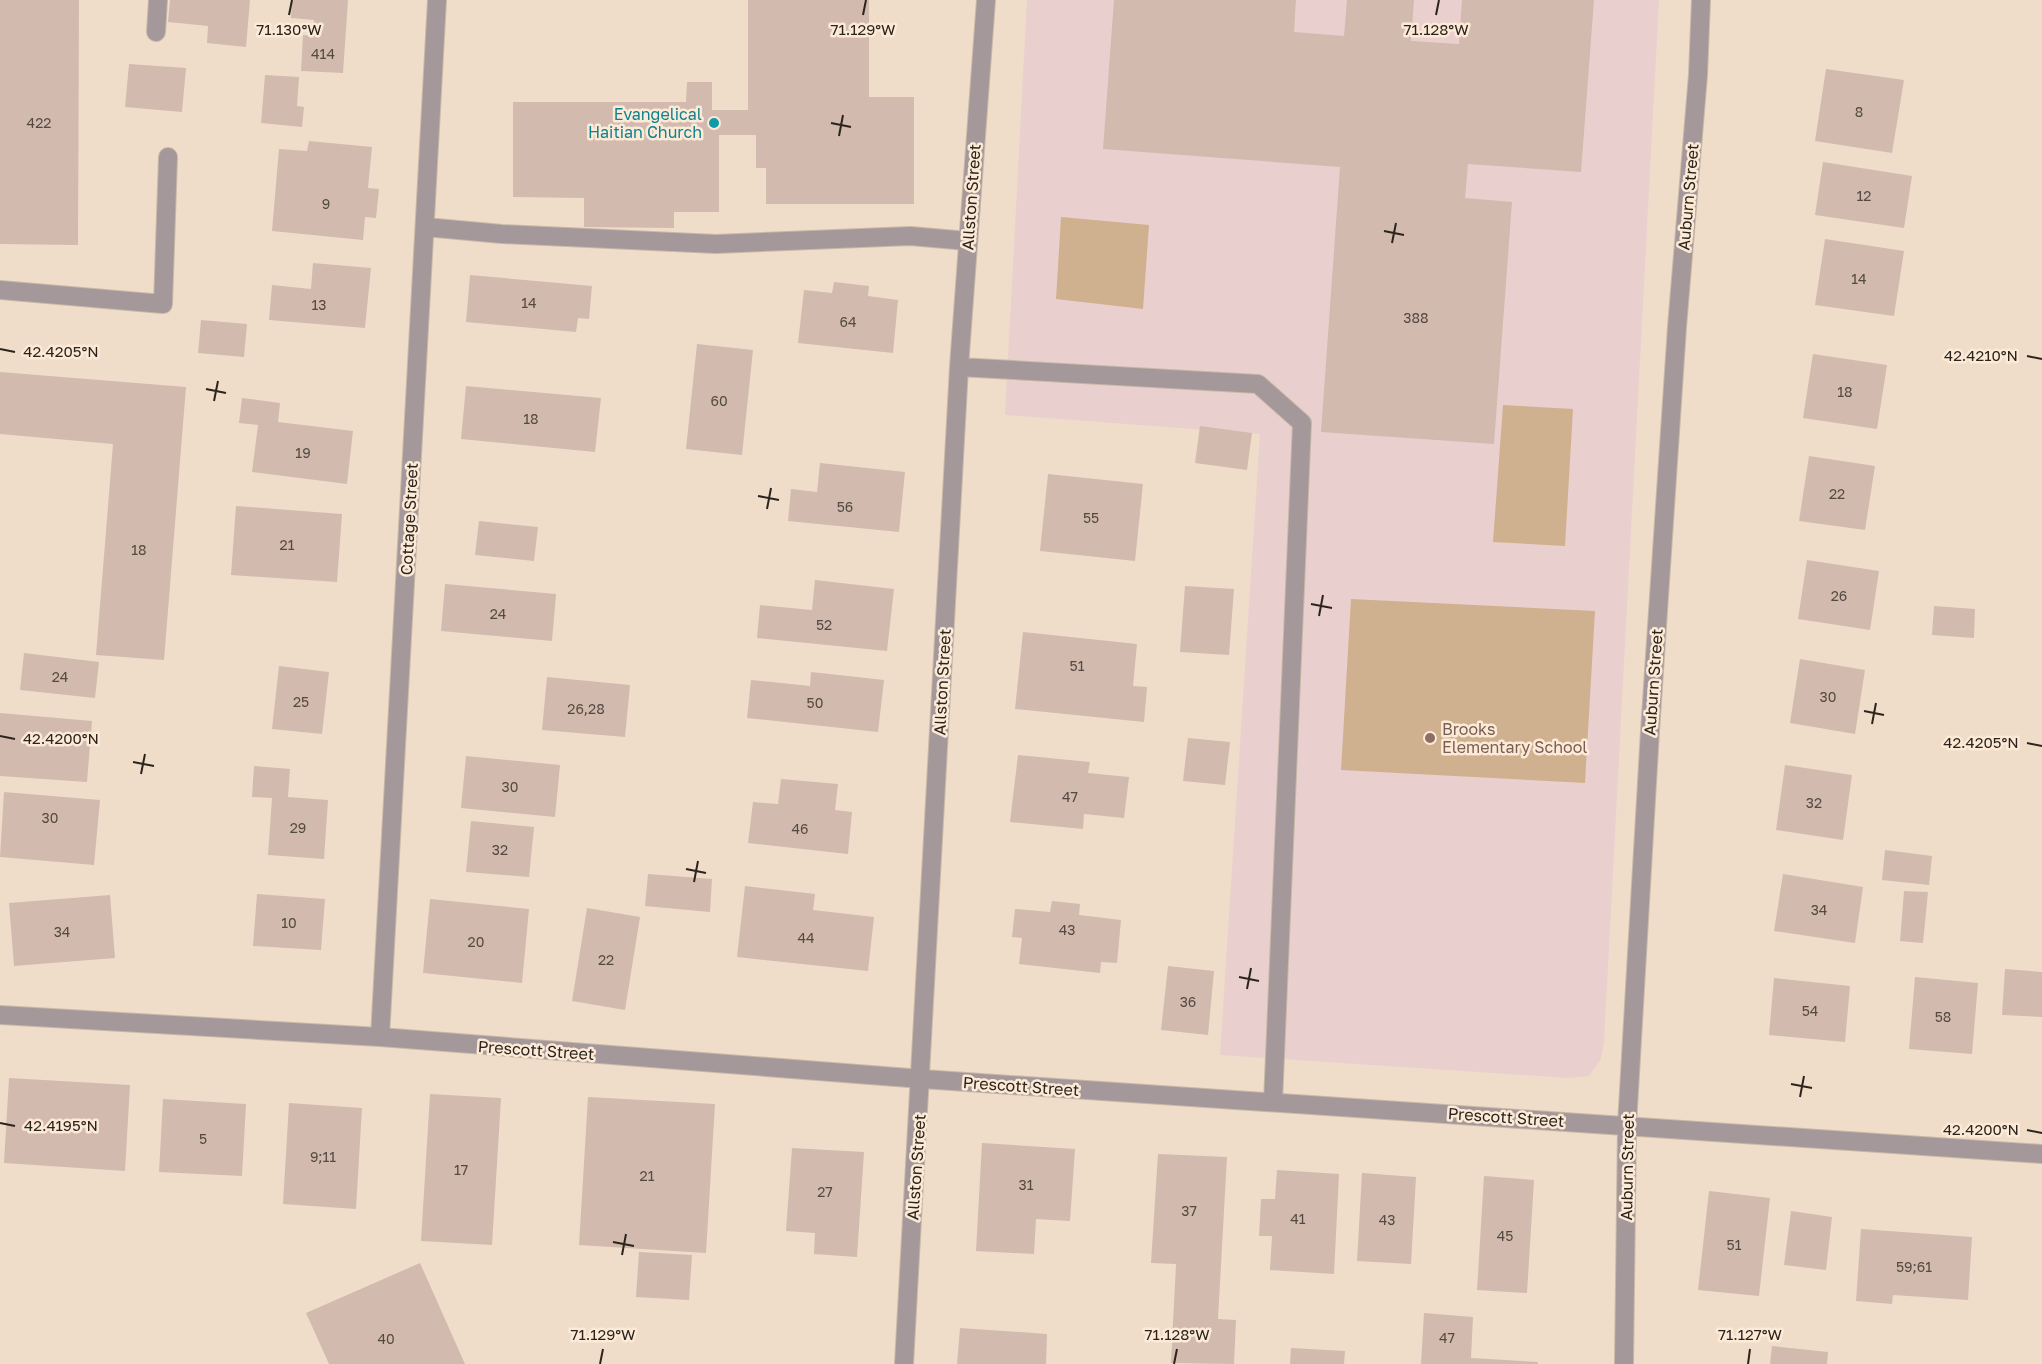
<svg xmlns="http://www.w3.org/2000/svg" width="2042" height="1364" viewBox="0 0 2042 1364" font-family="'Golos Text',sans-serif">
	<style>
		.industrial { fill: #eacfcf }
		.green { fill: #d0b18f }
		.building { fill: #d2baaf }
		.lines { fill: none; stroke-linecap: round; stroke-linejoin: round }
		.minor-casing { stroke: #c8b8a7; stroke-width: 20 }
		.minor { stroke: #a4989a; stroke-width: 18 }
		.ticks { fill: none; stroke: #2b241d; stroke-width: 2 }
		.culture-dot { fill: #0f9aa8; stroke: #fcead7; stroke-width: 2 }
		.education-dot { fill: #8d6e63; stroke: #fcead7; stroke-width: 2 }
		.labels { text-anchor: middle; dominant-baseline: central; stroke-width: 5; stroke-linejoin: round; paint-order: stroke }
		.number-label { font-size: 14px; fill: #554a42 }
		.culture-label { font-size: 16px; fill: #0d838f; stroke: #fcead7; text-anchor: end }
		.street-label { font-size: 16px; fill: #2b241d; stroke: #fcead7 }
		.education-label { font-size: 16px; fill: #785e54; stroke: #fcead7; text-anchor: start }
		.ticks-label { font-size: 15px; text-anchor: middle; fill: #2b241d; stroke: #fcead7; stroke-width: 5; stroke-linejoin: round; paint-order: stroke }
	</style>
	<rect width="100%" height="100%" fill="#efddca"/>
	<path class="industrial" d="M 1027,0 L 1659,0 L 1604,1042 L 1601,1059 L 1589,1076 L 1568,1078 L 1220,1055 L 1260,434 L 1005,415 Z"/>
	<path class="green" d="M 1061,217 L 1149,225 L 1143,309 L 1056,299 Z
		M 1503,405 L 1573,409 L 1565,546 L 1493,542 Z
		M 1351,599 L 1595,611 L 1585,783 L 1341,770 Z"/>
	<path class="building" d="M 0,0 L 79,0 L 78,245 L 0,244 Z
		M 170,0 L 250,0 L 246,47 L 207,43 L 208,26 L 168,22 Z
		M 292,0 L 348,0 L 343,73 L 301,71 L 303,35 L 313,36 L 314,20 L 291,18 Z
		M 748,0 L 869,0 L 869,97 L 914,97 L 914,204 L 766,204 L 766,168 L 756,168 L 756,135 L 719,135 L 719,212 L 674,212 L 674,228 L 584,227 L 584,198 L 513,197 L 513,102 L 686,102 L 687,82 L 712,82 L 712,110 L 748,110 Z
		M 1114,0 L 1296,0 L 1294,32 L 1344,36 L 1347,0 L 1414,0 L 1411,41 L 1459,44 L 1462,0 L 1594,0 L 1581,172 L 1468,164 L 1465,198 L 1512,202 L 1494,444 L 1321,432 L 1340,167 L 1103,149 Z
		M 129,64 L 186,68 L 182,112 L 125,107 Z
		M 1826,69 L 1904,80 L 1892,153 L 1815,141 Z
		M 265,75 L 299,77 L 297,106 L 304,107 L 302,127 L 261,123 Z
		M 309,141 L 372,147 L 368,188 L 379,189 L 376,218 L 365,217 L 363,240 L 272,231 L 279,149 L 307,151 Z
		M 1823,162 L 1912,176 L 1904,228 L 1815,215 Z
		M 1825,239 L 1904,251 L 1894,316 L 1815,305 Z
		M 313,263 L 371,268 L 365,328 L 269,320 L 272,285 L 311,289 Z
		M 470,275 L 592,286 L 589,319 L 578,318 L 576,332 L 466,322 Z
		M 834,282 L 869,286 L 868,296 L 898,300 L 893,353 L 798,343 L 804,290 L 832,293 Z
		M 201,320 L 247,324 L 244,357 L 198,353 Z
		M 697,344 L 753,350 L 742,455 L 686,449 Z
		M 1813,354 L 1887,365 L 1877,429 L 1803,418 Z
		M 0,372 L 186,387 L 164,660 L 96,655 L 113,444 L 0,434 Z
		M 466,386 L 601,398 L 595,452 L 461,439 Z
		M 242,398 L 280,403 L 278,422 L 353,431 L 347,484 L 252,472 L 258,425 L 239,423 Z
		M 1200,426 L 1252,433 L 1247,470 L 1195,463 Z
		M 1809,456 L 1875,466 L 1865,530 L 1799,521 Z
		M 820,463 L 905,472 L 899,532 L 788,521 L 791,489 L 817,492 Z
		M 1048,474 L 1143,484 L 1135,561 L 1040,551 Z
		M 236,506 L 342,514 L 337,582 L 231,575 Z
		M 479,521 L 538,527 L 534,561 L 475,555 Z
		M 1807,560 L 1879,571 L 1870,630 L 1798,619 Z
		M 815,580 L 894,589 L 887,651 L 757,638 L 760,605 L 812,610 Z
		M 445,584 L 556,594 L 552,641 L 441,631 Z
		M 1185,586 L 1234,589 L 1229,655 L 1180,652 Z
		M 1934,606 L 1975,609 L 1974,638 L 1932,635 Z
		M 1023,632 L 1137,644 L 1133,686 L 1147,687 L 1144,722 L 1015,709 Z
		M 24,653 L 99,662 L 95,698 L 20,690 Z
		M 1800,659 L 1865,670 L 1855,734 L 1790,723 Z
		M 279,666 L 329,672 L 322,734 L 272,729 Z
		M 811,672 L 884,680 L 878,732 L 747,718 L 751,680 L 810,686 Z
		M 547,677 L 630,685 L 625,737 L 542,730 Z
		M 0,713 L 92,721 L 87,782 L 0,776 Z
		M 1188,738 L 1230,742 L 1225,785 L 1183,781 Z
		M 1018,755 L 1090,762 L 1088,773 L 1129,777 L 1124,818 L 1084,814 L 1083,829 L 1010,822 Z
		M 466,756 L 560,765 L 555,817 L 461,808 Z
		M 1785,765 L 1852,775 L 1843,840 L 1776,830 Z
		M 254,766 L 290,769 L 288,797 L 328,800 L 324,859 L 268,855 L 272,798 L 252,797 Z
		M 781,779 L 838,784 L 835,810 L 852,812 L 848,854 L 748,843 L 753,802 L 778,804 Z
		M 4,792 L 100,800 L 94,865 L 0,857 Z
		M 471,821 L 534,827 L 529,877 L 466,872 Z
		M 1885,850 L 1932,856 L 1929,885 L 1882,880 Z
		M 648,874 L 712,879 L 710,912 L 645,906 Z
		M 1783,874 L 1863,887 L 1855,943 L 1774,931 Z
		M 745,886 L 815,894 L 813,910 L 874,917 L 868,971 L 737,957 Z
		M 1904,891 L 1928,892 L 1923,943 L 1900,941 Z
		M 257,894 L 325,899 L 321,950 L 253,946 Z
		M 110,895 L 115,958 L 14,966 L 9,903 Z
		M 430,899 L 529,909 L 522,983 L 423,973 Z
		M 1052,901 L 1080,904 L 1079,915 L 1121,920 L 1117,963 L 1101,962 L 1100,973 L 1019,964 L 1022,938 L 1012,937 L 1015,909 L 1050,912 Z
		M 587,908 L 640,917 L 625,1010 L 572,1001 Z
		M 1168,966 L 1214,971 L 1208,1035 L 1161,1030 Z
		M 2005,969 L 2042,972 L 2042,1017 L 2002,1015 Z
		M 1915,977 L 1978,983 L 1972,1054 L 1909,1049 Z
		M 1774,978 L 1850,986 L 1845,1042 L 1769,1035 Z
		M 9,1078 L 130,1085 L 125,1171 L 4,1163 Z
		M 430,1094 L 501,1098 L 492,1245 L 421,1241 Z
		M 588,1097 L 715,1104 L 706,1253 L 579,1245 Z
		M 163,1099 L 246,1104 L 242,1176 L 159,1172 Z
		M 289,1103 L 362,1108 L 356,1209 L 283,1204 Z
		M 982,1143 L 1075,1149 L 1070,1221 L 1036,1219 L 1034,1254 L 976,1251 Z
		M 792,1148 L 864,1152 L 857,1257 L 814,1254 L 815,1233 L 786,1231 Z
		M 1158,1154 L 1227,1157 L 1218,1319 L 1236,1320 L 1234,1364 L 1171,1363 L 1176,1264 L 1151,1263 Z
		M 1277,1170 L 1339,1174 L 1334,1274 L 1270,1270 L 1272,1236 L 1259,1236 L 1261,1199 L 1275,1199 Z
		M 1362,1173 L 1416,1177 L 1411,1264 L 1357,1261 Z
		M 1484,1176 L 1534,1180 L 1527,1293 L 1477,1290 Z
		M 1709,1191 L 1770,1198 L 1759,1296 L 1698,1290 Z
		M 1791,1211 L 1832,1217 L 1826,1270 L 1784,1265 Z
		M 1861,1229 L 1972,1237 L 1968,1300 L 1893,1295 L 1892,1304 L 1856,1301 Z
		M 639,1252 L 692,1255 L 689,1300 L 636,1297 Z
		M 420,1263 L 465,1364 L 329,1364 L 306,1313 Z
		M 1424,1313 L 1473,1317 L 1471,1358 L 1538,1362 L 1538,1364 L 1421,1364 Z
		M 960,1328 L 1047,1334 L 1046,1364 L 957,1364 Z
		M 1772,1346 L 1828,1352 L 1827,1364 L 1770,1364 Z
		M 1291,1348 L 1345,1351 L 1344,1364 L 1290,1364 Z"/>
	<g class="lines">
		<g class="minor-casing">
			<path id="minor" d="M 156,32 L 158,0
				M 425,227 L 502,234 L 716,244 L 910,236 L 968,241
				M 0,290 L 163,304 L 168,157
				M 959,367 L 1258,384 L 1302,423 L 1273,1102
				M 0,1015 L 380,1037 L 922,1079 L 2042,1154
				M 380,1037 L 437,0
				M 904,1364 L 959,367 L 986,0
				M 1624,1364 L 1627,1125 L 1650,731 L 1677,327 L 1698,75 L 1701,0"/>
		</g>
		<use href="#minor" class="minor"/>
	</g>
	<path class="ticks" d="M 289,15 L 292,0M 863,15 L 866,0M 1436,15 L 1439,0M 831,123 L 851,127M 839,136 L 843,115M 1384,231 L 1404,235M 1392,243 L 1396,223M 0,349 L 15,352M 2027,356 L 2042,359M 206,389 L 226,393M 214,401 L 218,381M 758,496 L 779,500M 767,509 L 771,488M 1311,604 L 1332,608M 1319,616 L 1323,595M 1864,711 L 1884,715M 1872,724 L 1876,703M 0,736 L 15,739M 2027,743 L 2042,746M 133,762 L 154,766M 141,774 L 145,754M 686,869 L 706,873M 694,882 L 698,861M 1239,977 L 1259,981M 1247,989 L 1251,968M 1791,1084 L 1812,1088M 1800,1097 L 1804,1076M 0,1123 L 15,1126M 2027,1130 L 2042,1133M 613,1242 L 634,1246M 622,1255 L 626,1234M 600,1364 L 603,1349M 1174,1364 L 1177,1349M 1748,1364 L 1750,1349"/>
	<circle class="culture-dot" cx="714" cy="123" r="6"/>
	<circle class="education-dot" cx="1430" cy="738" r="6"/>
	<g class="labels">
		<g class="number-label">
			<text x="323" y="53">414</text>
			<text x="1859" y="111">8</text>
			<text x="39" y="122">422</text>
			<text x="1864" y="195">12</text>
			<text x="326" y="203">9</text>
			<text x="1859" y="278">14</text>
			<text x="529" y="302">14</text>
			<text x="319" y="304">13</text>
			<text x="1416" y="317">388</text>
			<text x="848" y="321">64</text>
			<text x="1845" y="391">18</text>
			<text x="719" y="400">60</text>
			<text x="531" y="418">18</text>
			<text x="303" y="452">19</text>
			<text x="1837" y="493">22</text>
			<text x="845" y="506">56</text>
			<text x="1091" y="517">55</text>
			<text x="287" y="544">21</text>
			<text x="139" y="549">18</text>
			<text x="1839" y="595">26</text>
			<text x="498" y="613">24</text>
			<text x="824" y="624">52</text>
			<text x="1077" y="665">51</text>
			<text x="60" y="676">24</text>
			<text x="1828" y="696">30</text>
			<text x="301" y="701">25</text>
			<text x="815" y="702">50</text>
			<text x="586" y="708">26,28</text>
			<text x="510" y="786">30</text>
			<text x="1070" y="796">47</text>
			<text x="1814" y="802">32</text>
			<text x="50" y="817">30</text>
			<text x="298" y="827">29</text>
			<text x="800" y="828">46</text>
			<text x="500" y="849">32</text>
			<text x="1819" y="909">34</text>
			<text x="289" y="922">10</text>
			<text x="1067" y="929">43</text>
			<text x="62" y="931">34</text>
			<text x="806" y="937">44</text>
			<text x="476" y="941">20</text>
			<text x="606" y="959">22</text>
			<text x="1188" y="1001">36</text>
			<text x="1810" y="1010">54</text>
			<text x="1943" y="1016">58</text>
			<text x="203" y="1138">5</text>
			<text x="323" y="1156">9;11</text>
			<text x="461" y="1169">17</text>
			<text x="647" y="1175">21</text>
			<text x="1026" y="1184">31</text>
			<text x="825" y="1191">27</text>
			<text x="1189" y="1210">37</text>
			<text x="1298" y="1218">41</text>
			<text x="1387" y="1219">43</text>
			<text x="1505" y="1235">45</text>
			<text x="1734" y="1244">51</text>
			<text x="1914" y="1266">59;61</text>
			<text x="1447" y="1337">47</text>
			<text x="386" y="1338">40</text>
		</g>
		<g class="culture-label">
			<text x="702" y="114">Evangelical<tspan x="702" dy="18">Haitian Church</tspan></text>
		</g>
		<g class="street-label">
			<text transform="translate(971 197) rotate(-86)">Allston Street</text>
			<text transform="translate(1688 197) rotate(-85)">Auburn Street</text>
			<text transform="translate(409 519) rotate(-87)">Cottage Street</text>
			<text transform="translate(942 682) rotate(-87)">Allston Street</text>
			<text transform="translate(1653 682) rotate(-86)">Auburn Street</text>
			<text transform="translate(536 1050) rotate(4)">Prescott Street</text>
			<text transform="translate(1021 1086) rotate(4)">Prescott Street</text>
			<text transform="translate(1506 1117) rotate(4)">Prescott Street</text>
			<text transform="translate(916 1167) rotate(-86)">Allston Street</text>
			<text transform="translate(1627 1167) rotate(-89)">Auburn Street</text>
		</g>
		<g class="education-label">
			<text x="1442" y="729">Brooks<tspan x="1442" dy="18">Elementary School</tspan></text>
		</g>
	</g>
	<g class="ticks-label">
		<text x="289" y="35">71.130°W</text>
		<text x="863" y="35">71.129°W</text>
		<text x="1436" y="35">71.128°W</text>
		<text x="61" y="357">42.4205°N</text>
		<text x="1981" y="361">42.4210°N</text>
		<text x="61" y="744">42.4200°N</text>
		<text x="1981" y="748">42.4205°N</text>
		<text x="61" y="1131">42.4195°N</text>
		<text x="1981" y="1135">42.4200°N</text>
		<text x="603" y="1340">71.129°W</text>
		<text x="1177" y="1340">71.128°W</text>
		<text x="1750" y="1340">71.127°W</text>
	</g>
</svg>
